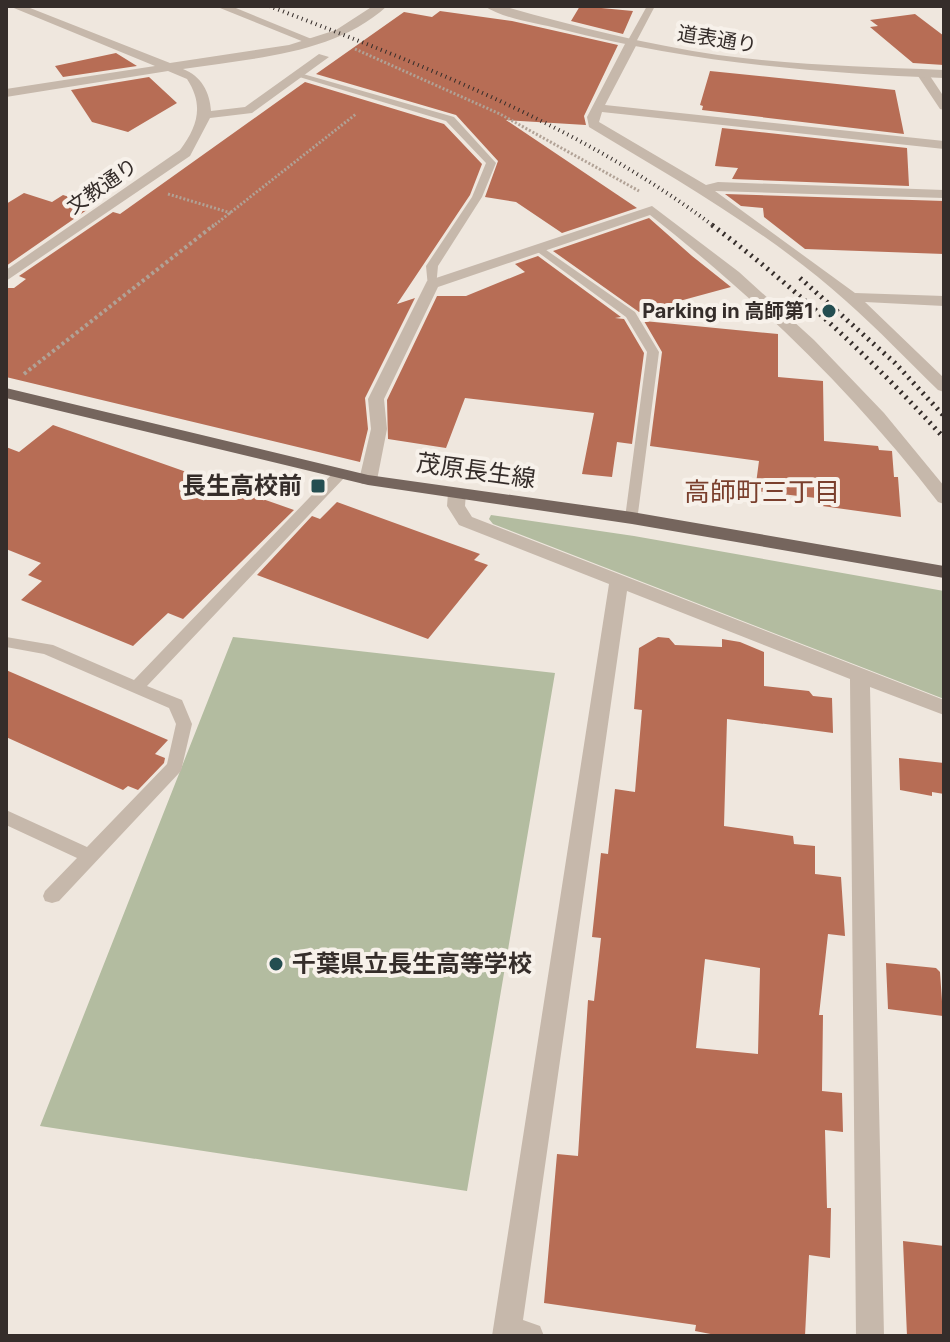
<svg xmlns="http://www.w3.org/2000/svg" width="950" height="1342" font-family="Inter,'Noto Sans JP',sans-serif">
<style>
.green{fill:#b3bca0}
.building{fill:#b76d55;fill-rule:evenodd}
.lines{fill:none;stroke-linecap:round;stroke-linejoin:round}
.path-far1{stroke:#b1a296;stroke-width:3;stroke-dasharray:2 2;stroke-linecap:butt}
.path{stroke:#b1a296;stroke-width:4;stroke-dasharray:3 3;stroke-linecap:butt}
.service{fill:#c6b8ab;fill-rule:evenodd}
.minor{fill:#c6b8ab;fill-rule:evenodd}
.tertiary{fill:#c6b8ab;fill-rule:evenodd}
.primary{fill:#75655d;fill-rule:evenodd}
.rail-far1{stroke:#352d2a;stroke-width:4;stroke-dasharray:1 4;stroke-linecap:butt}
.rail{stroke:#352d2a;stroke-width:5;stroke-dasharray:2 5;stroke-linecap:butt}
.poi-dot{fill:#244e51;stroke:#f7f1ea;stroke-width:3}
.labels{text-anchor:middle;stroke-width:8;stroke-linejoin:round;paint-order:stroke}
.far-street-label{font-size:20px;fill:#352d2a;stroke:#f7f1ea}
.far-poi-label{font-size:20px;font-weight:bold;fill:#352d2a;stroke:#f7f1ea;text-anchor:end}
.street-label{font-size:24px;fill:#352d2a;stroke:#f7f1ea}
.poi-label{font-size:24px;font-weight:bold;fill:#352d2a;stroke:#f7f1ea;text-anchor:end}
.neighbourhood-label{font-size:26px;fill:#7a3f2d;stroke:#f7f1ea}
</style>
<rect width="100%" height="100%" fill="#efe7de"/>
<path class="green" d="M491,515L634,536L944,591V699L493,524L489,519Z
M233,637L555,673L467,1191L40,1126Z"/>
<path class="building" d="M580,6L633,11L623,34L571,21Z
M440,11L512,21L618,45L584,116L586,125L506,120L637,208L562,233L516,202L485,197L498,161L456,115L316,74L404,12L432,17Z
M915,14L944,36V65L913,63L870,27L878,26L870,20Z
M116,53L137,66L63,77L55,66Z
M710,71L895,90L904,134L702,110L703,106L700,105Z
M149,77L177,103L128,132L92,122L71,90Z
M305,82L444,124L482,164L470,195L397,304L415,298L365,398L368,429L360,462L6,377V288H14L26,279L19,276L113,212L120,214Z
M722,128L907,148L909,186L732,179L738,168L715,166Z
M24,193L52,202L63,195L94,205L6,266V204Z
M725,194L944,201V254L805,249L764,217L763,208L741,206Z
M649,218L692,256L731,287L639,312L553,251Z
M538,256L621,317L615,318L624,319L644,353L632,444L617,442L612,477L582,474L594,413L465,398L446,448L388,439L387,400L437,296H466L525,272L515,264Z
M644,321L778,334V377L823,381L824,441L878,446L879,450L892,451L894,477H898L901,517L815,505L816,498L755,491L759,461L650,446L662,352Z
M53,425L277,504L294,510L183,619L168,613L133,646L21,600L42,581L28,575L41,563L6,549V447L19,452Z
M337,502L480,554L474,560L488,565L428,639L257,575L312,516L320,519Z
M658,637L669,638L675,645L722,647V639L740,642L764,652V686L809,691L813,696L832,698L833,733L727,719L724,826L793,836L794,844L815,846V874L841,877L845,936L828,934L819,1015H823L822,1091L842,1093L843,1132L825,1130L827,1208H831L830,1258L809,1255L805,1336H721L695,1331L696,1325L544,1303L557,1154L578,1156L588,1000L594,1001L601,938L592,937L601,853L608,854L615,789L635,792L642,710L634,709L639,648ZM705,959L760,968L758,1054L696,1048Z
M6,670L168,740L155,754L165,758L164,763L138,790L128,786L123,790L6,737Z
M899,758L944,763V794L932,792V796L900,790Z
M886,963L936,968L940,972L943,1016L888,1009Z
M903,1241L944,1246V1336H907Z"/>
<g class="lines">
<path class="path-far1" d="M355,49L500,114L639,191
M168,194L231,213
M212,227L356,114"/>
<path class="path" d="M24,374L214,225"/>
<path class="service" d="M647,6H655L635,44H629L627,42Z
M296,72L454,117L496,163L482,197L438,266L436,287H428L426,266L472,197L486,163L446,121L296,76Z
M539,245L635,312L659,352L637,521H627L625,518L647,352L626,317L535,250L533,248Z
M339,471L346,475L344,478L147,686L182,700L192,724L181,771L59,901L52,903L45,901L43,896L45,891L77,858L6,825V810L87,847L167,764L176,724L169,708L44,654L6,647V637L53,645L134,680L334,472Z"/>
<path class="minor" d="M215,6H231L319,42L309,44Z
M632,39L638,42L605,105L944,141V149L602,112L599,122L706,185L718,182L944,190V198L715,191L855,293L944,296V306L865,302L944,378V392L938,390C908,361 878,329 846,301C769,232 677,180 589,127L587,117L626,42Z
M918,70H926L944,97V110L940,109L916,73Z
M652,206L739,272L814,340L884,413L944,486V504L938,502C854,393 758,300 650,215L438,287L384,399L387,429L377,480L374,484H362L359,480L371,429L368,399L427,281Z
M457,488L466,493L465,506L472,517L944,700V715L870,687L884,1336H856L850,679L627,591L523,1320L540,1326L544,1336H492L609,584L459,525L447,506L448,493Z"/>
<path class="tertiary" d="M9,6H25L170,63L289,45L336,30L373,6H387C334,55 251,58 183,69C201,76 210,92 211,111L245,107L319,54L329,57L252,113L210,118L190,156L6,281V270L180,150C198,126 204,105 187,79L168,71L6,97V89L155,66Z
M484,6H503C573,26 645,44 718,55C793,65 868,67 944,70V78C813,73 687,62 560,29C537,23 504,19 484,6Z"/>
<path class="primary" d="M6,388L368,475L632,512L944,566V578L632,524L368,485L6,398Z"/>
<path class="rail-far1" d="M269,6C425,66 581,126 715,227"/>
<path class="rail" d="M712,225C797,289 873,360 944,438
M800,278L895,363L944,416"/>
</g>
<g class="poi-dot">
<circle cx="829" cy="311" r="8"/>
<rect x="310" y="478" width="16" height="16" rx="4"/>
<circle cx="276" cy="964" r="8"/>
</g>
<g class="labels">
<g class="far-street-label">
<text transform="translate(717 39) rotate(9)" y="7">道表通り</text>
<text transform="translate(102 186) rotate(-35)" y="7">文教通り</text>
</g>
<g class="far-poi-label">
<text x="813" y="318">Parking in 高師第1</text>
</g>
<g class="street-label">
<text transform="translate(476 471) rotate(8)" y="8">茂原長生線</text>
</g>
<g class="poi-label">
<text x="302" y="494">長生高校前</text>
<text x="292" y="972" text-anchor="start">千葉県立長生高等学校</text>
</g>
<g class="neighbourhood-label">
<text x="762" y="501">高師町三丁目</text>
</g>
</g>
<rect width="950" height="1342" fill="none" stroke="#352d2a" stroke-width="16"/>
</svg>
